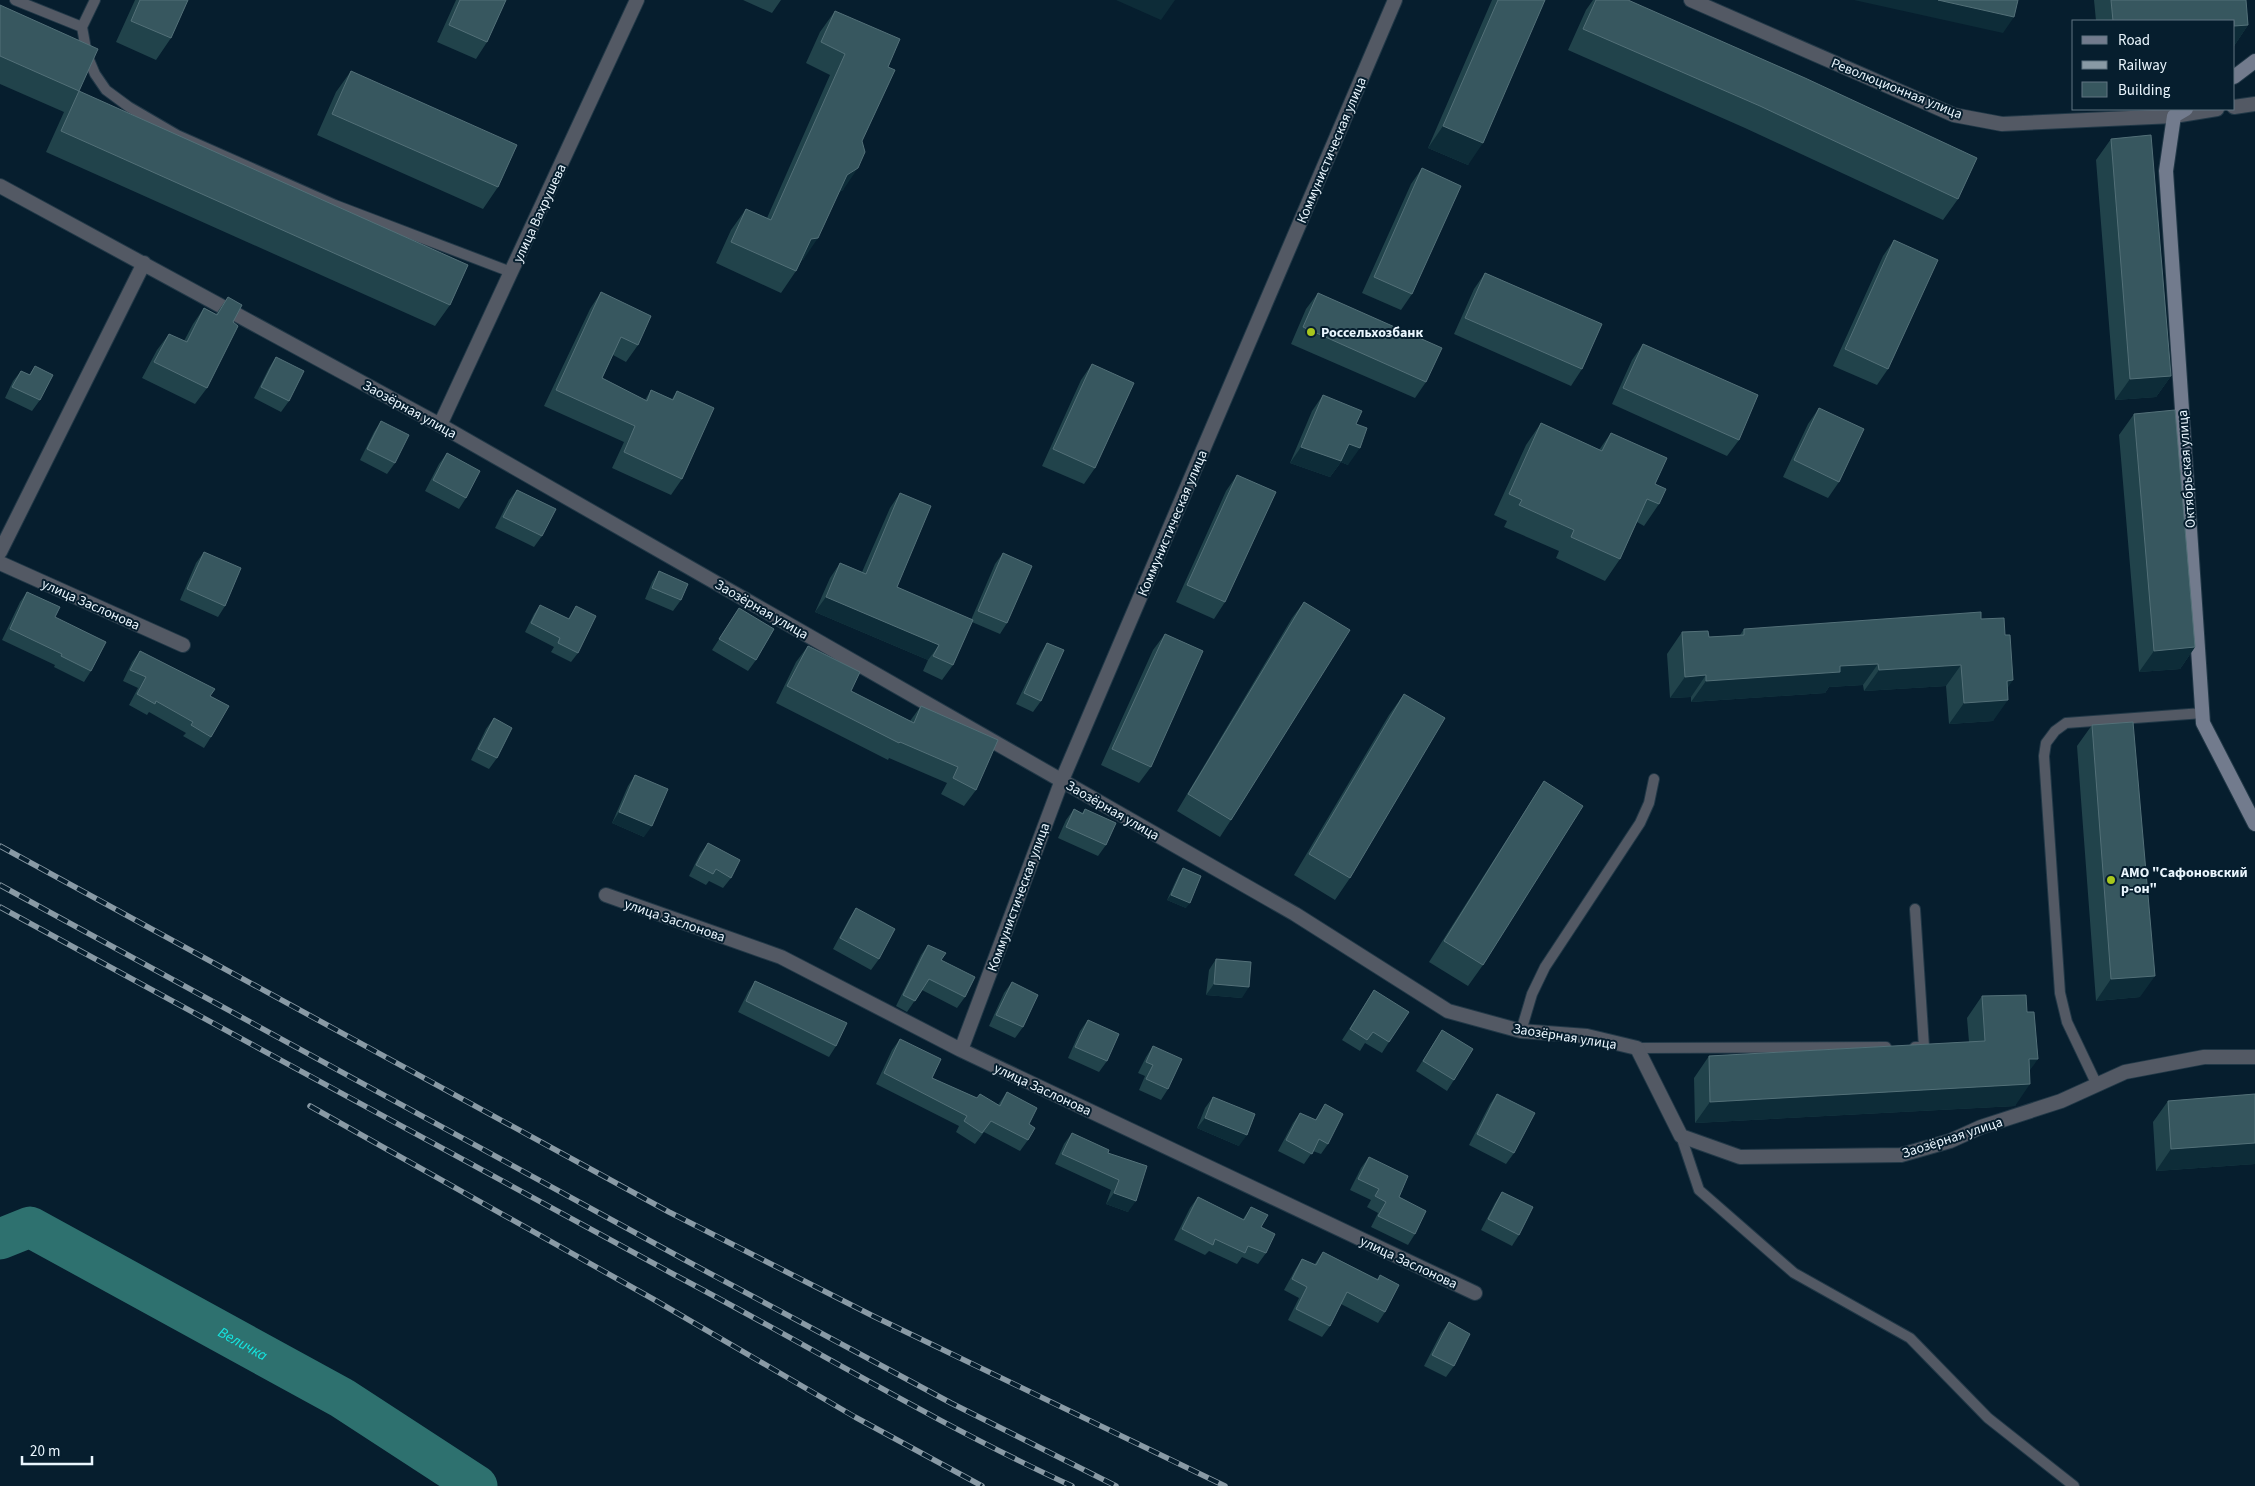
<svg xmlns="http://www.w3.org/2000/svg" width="2255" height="1486" font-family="'Source Sans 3',sans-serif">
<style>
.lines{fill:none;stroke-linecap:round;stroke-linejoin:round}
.river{stroke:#2e716f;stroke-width:41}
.service-casing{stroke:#213847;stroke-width:12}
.minor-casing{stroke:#213847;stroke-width:16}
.secondary-casing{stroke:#213847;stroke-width:16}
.service{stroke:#535964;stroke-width:10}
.minor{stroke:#535964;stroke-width:14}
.secondary{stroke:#727b8d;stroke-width:14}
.rail-casing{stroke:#899aa5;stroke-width:5.5}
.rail{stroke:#061e2e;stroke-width:4;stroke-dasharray:11;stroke-linecap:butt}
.wall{fill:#21434b}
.shaded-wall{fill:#0d2c38}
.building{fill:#37575f;stroke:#537078}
.poi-dot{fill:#a8c71d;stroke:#061e2e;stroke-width:2}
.labels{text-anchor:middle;stroke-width:4;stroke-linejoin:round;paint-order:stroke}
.street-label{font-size:14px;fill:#eaf6fe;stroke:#061e2e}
.poi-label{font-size:14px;font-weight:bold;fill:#eaf6fe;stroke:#061e2e;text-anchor:start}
.water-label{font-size:15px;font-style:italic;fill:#14e8e3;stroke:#061e2e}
</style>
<rect width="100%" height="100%" fill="#061e2e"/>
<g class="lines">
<path class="river" id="s1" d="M0,1239L30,1227L342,1398L477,1486"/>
<defs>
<path id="service" d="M15,0L82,27
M95,0L82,27L87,55L95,74L106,90L129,107L177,135L335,205L511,272
M1915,909L1924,1047H1915
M1521,1031L1532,994L1545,967L1640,823L1649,803L1654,779
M1637,1048L1886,1047
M2096,1083L2067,1022L2060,993L2044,756L2046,743L2055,731L2066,723L2203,713
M1681,1136L1699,1190L1794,1273L1910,1338L1988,1418L2074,1486"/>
<path id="minor" d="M1691,0L1954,115L2002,124L2174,116L2217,109
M2234,107L2255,104
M0,186L440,425L1295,914L1448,1011L1521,1031L1587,1036L1637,1048L1681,1136L1740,1157L1901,1155L1950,1141L1981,1127L2061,1101L2125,1072L2204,1057H2255
M440,425L637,0
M0,552L144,263
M0,563L183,645
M606,895L781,957L961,1050L1475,1293
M961,1050L1062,780L1395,0"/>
<path id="secondary" d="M2234,77L2255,61
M2186,109L2174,116L2166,171L2203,723L2255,824"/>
</defs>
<use href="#service" class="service-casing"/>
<use href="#minor" class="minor-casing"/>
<use href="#secondary" class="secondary-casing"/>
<use href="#service" class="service"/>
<use href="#minor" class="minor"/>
<use href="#secondary" class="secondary"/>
<defs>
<path id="rail" d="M0,846L669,1212L873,1316L1225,1486
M0,885L685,1260L951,1403L1116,1486
M0,907L673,1274C806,1344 935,1423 1072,1486
M310,1106L653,1299L855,1417L982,1486"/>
</defs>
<use href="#rail" class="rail-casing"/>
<use href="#rail" class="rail"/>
</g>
<path class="wall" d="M135,0H188L171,38L156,60L116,42Z
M456,0H506L487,42L476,59L437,42Z
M743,0H781L772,13Z
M1492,0H1545L1468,165L1428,148Z
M1593,0H1596L1958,199L1943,220L1745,128L1568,50L1586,10Z
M2094,0H2246L2248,25L2234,46V21H2096Z
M0,5L79,91L450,305L435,326L46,152L64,112L0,84Z
M835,11L888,67L862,141L843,190L839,192L803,260H802L796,271L781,293L716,263L731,230L746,209L767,218L830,75L806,63L820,32Z
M351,71L498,187L483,209L317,135L336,92Z
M2111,139L2171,376L2156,397L2115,400L2096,160Z
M1422,168L1412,294L1401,310L1362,293L1411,184Z
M1894,240L1888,369L1877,385L1833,366L1883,256Z
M1485,273L1582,369L1571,386L1454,334L1474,289Z
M601,292L638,345L626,362L613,355L602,378L645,400L651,390L672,399L677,391L682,479L671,495L612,468L624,442L544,406L590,309Z
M1318,293L1426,382L1415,398L1291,344L1306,309Z
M228,297L207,388L195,404L142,378L157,350L169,334L184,341L193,324L204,308L216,314Z
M1643,344L1739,440L1727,456L1612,404L1632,360Z
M276,357L289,401L281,412L254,398L269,368Z
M1092,364L1095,468L1084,484L1042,466L1081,380Z
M35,366L40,400L32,411L5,398L13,381L21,371L29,375Z
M1323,395L1356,424L1348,465L1341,462L1330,477L1290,463L1312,411Z
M1819,408L1839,482L1828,498L1783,477L1808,424Z
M2134,414L2195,647L2180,669L2139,672L2119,435Z
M381,421L395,463L387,474L360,460L374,432Z
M1541,423L1599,450L1611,433L1655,484L1659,504L1644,526L1637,522L1620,559L1605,581L1556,558L1559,551L1504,527L1507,521L1494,515L1526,445Z
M447,453L466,498L459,509L425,491L439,464Z
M1237,475L1225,602L1214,619L1176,602L1226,491Z
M517,490L542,536L534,547L495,528L509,500Z
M900,493L897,587L971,620L995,564L1003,553L1007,623L1000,634L972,622L953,665L942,680L923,671L928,660L815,612L830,578L840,563L862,572L890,508Z
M204,552L225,606L218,617L180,600L196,563Z
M659,571L681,600L673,611L645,599L652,582Z
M27,592L55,617L91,671L84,682L54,667L55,665L2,640L20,602Z
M1304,602L1231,820L1220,837L1177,811L1292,618Z
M540,605L568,619L576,606L578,653L571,662L551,652L554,647L525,632L534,614Z
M739,608L756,660L748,671L712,650Z
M1981,619L2007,688L1993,721L1949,724L1946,686L1864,691L1863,685L1829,687L1825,693L1691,702V697L1670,698L1667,654L1682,632L1709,637L1740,635L1744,629Z
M1165,634L1151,767L1139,783L1101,765L1153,650Z
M1047,643L1041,701L1033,712L1016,704L1040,654Z
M808,646L851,691L910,721L921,706L976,790L964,806L941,794L947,783L889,758L888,760L776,703L796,662Z
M140,651L210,696L211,737L204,748L183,736L186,733L149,712L147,715L129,705L138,688L123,681L132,662Z
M1404,694L1350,878L1335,900L1294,875L1389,715Z
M494,718L497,758L489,769L471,760L486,729Z
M2092,725L2140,997L2096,1001L2077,746Z
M635,775L644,837L612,823L628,786Z
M1544,781L1483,965L1468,986L1429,962L1530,803Z
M1074,809L1082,813L1085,809L1106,845L1098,856L1058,838L1066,820Z
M708,843L731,878L723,888L709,881L706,885L689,876L700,854Z
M1183,868L1186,908L1167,900L1179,874Z
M856,908L879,959L871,970L833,949L849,919Z
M928,945L941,960L965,997L957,1008L922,990L907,1012L896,1006L921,955Z
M1216,959L1242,998L1206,995L1209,970Z
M755,981L836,1046L829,1057L738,1012L748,992Z
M1012,982L1023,1027L1015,1038L989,1026L1004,993Z
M1374,990L1389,1042L1382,1053L1365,1043L1360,1051L1342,1040Z
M1982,996L2030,1071L2015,1106L1695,1123L1694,1078L1709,1056L1969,1042L1967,1018Z
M1088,1020L1107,1061L1099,1072L1068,1058L1080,1031Z
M1442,1030L1454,1080L1447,1091L1416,1071Z
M900,1039L932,1078L977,1098L998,1105L1007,1092L1029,1124L1028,1140L1020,1151L984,1132L975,1144L956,1132L959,1126L876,1084L892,1050Z
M1153,1046L1168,1089L1161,1100L1139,1090L1145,1076L1138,1073L1146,1057Z
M1497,1094L1514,1153L1506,1164L1469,1145L1490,1104Z
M2255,1094V1164L2156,1171L2153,1122L2168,1101Z
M1213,1097L1239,1146L1197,1128L1205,1108Z
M1325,1104L1328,1144L1321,1154L1313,1151L1304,1164L1278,1151L1293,1123L1300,1113L1315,1120Z
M1072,1133L1108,1153L1147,1166L1128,1212L1106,1204L1111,1190L1055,1164L1064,1144Z
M1369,1157L1399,1197L1415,1234L1408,1245L1371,1227L1378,1213L1367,1207L1371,1200L1350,1190L1361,1168Z
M1502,1192L1519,1235L1512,1246L1481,1230L1495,1203Z
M1198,1197L1243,1219L1251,1207L1261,1227L1266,1253L1258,1264L1242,1257L1237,1264L1209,1251L1205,1255L1174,1240L1190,1208Z
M1323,1252L1377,1279L1380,1275L1385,1312L1378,1323L1341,1304L1330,1326L1322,1337L1288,1320L1299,1298L1284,1290L1295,1270L1302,1259L1314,1265Z
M1449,1322L1454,1366L1446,1377L1424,1366L1441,1333Z"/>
<path class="shaded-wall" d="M1116,0H1175L1161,20Z
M1854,0H1938L2014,17L2003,33Z
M2248,25L2234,46V26Z
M1443,126L1483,143L1468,165L1428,148Z
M858,168L843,190L832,196L847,175Z
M818,238L803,260H796L811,239Z
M2171,376L2156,397L2115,400L2130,379Z
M1349,444L1360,448L1348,465L1341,462L1330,477L1290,463L1301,447Z
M826,597L939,645L928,660L815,612Z
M2195,647L2180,669L2139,672L2154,651Z
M1878,664L1863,685L1829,687L1825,693L1691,702L1706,681L1840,666Z
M1961,665L1946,686L1864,691L1879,670Z
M1706,675L1691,697L1670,698L1685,677Z
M2013,680L1999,701L2008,700L1993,721L1949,724L1964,703L2007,681Z
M619,812L652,826L644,837L612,823Z
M1171,895L1190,903L1186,908L1167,900Z
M2155,976L2140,997L2096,1001L2111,979Z
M1214,984L1249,987L1242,998L1206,995Z
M2029,1059H2038L2023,1080Z
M2030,1084L2015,1106L1695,1123L1710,1102Z
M1205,1118L1247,1135L1239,1146L1197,1128Z
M2255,1143V1164L2156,1171L2171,1149Z
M1114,1193L1136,1201L1128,1212L1106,1204Z"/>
<path class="building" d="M140,0H188L171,38L131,21Z
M460,0H506L487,42L449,25Z
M1498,0H1545L1483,143L1443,126Z
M1596,0H1628L1805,78L1977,158L1958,199L1760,106L1583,29Z
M1938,0H2018L2014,17Z
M2111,0H2246L2248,25L2234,26V21H2113Z
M0,5L98,49L79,91L0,56Z
M835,11L900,39L888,67L895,70L862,141L865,152L858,168L847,175L818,238L811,239L796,271L731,242L746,209L771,220L845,54L821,42Z
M351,71L517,145L498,187L332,114Z
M79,91L468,265L450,305L61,131Z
M2151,135L2171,376L2130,379L2111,139Z
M1422,168L1461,186L1412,294L1374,277Z
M1894,240L1938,260L1888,369L1845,349Z
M1485,273L1602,324L1582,369L1465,318Z
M601,292L651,316L638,345L621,337L602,378L647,401L651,390L673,400L677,391L714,408L682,479L624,452L635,426L556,390Z
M1318,293L1442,348L1426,382L1303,327Z
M228,297L242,305L233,322L238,326L207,388L154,362L169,334L187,342L204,308L217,315Z
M1643,344L1758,395L1739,440L1623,388Z
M276,357L304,371L289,401L261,387Z
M1092,364L1134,383L1095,468L1053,449Z
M35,366L53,375L40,400L12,387L21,371L30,375Z
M1323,395L1362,411L1356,424L1367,428L1360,448L1349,444L1341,461L1301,447Z
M1819,408L1864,429L1839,482L1794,460Z
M2175,410L2195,647L2154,651L2134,414Z
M381,421L409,435L395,463L367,449Z
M1541,423L1602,451L1611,433L1667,458L1655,484L1666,489L1659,504L1647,499L1620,559L1571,537L1574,530L1519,505L1522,500L1509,494Z
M447,453L480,471L466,498L433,480Z
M1237,475L1276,492L1225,602L1187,585Z
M517,490L556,509L542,536L503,517Z
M900,493L931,506L897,587L973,620L953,665L933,656L939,645L826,597L840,563L866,574Z
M204,552L241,568L225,606L187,589Z
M1003,553L1032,566L1007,623L978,611Z
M659,571L688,584L681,600L652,588Z
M27,592L60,607L55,617L106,642L91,671L61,656L62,654L10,629Z
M1304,602L1350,630L1231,820L1188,794Z
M540,605L569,619L576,606L596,616L578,653L558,643L560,638L531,623Z
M739,608L774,629L756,660L719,639Z
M1981,612V619L2004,618L2005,635H2010L2013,680L2007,681L2008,700L1964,703L1961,665L1879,670L1878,664L1840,666V672L1706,681V675L1685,677L1682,632L1708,631L1709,637L1744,635V629Z
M1165,634L1203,651L1151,767L1112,749Z
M1047,643L1064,650L1041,701L1024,693Z
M808,646L860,672L851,691L914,723L921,706L998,740L976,790L953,778L958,767L900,742L899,743L787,686Z
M140,651L215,689L210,696L229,706L211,737L191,725L193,722L156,701L155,704L137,694L146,677L130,670Z
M1404,694L1445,718L1350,878L1309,854Z
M494,718L512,728L497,758L478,749Z
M2133,722L2155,976L2111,979L2092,725Z
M635,775L668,789L652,826L619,812Z
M1544,781L1583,806L1483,965L1444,941Z
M1074,809L1083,814L1085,809L1116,823L1106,845L1066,827Z
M708,843L740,860L731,878L716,869L713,874L696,865Z
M1183,868L1201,876L1190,903L1171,895Z
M856,908L895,929L879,959L840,938Z
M928,945L946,953L941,960L975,977L965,997L929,979L915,1001L903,995Z
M1216,959L1251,962L1249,987L1214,984Z
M755,981L847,1023L836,1046L746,1001Z
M1012,982L1038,995L1023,1027L996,1015Z
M1374,990L1409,1012L1389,1042L1373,1032L1367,1040L1350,1029Z
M2026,995L2027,1012H2034L2038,1059H2029L2030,1084L1710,1102L1709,1056L1985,1041L1982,996Z
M1088,1020L1119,1034L1107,1061L1075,1047Z
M1442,1030L1473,1049L1454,1080L1423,1061Z
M900,1039L941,1059L932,1078L977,1098L980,1094L1000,1106L1007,1092L1037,1108L1029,1124L1035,1128L1028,1140L991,1121L982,1133L964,1121L967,1116L884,1073Z
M1153,1046L1182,1059L1168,1089L1146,1079L1153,1065L1146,1062Z
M1497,1094L1535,1113L1514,1153L1477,1134Z
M2255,1094V1143L2171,1149L2168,1101Z
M1213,1097L1255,1114L1247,1135L1205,1118Z
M1325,1104L1343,1114L1328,1144L1319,1139L1312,1154L1286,1140L1300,1113L1316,1120Z
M1072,1133L1109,1150L1108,1153L1147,1166L1136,1201L1114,1193L1119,1180L1062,1154Z
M1369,1157L1408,1176L1399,1197L1426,1211L1415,1234L1378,1216L1386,1202L1375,1196L1379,1189L1358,1179Z
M1502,1192L1533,1207L1519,1235L1488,1219Z
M1198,1197L1244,1220L1251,1207L1268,1215L1261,1227L1275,1234L1266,1253L1248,1246L1245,1253L1215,1239L1213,1245L1182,1229Z
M1323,1252L1378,1280L1380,1275L1399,1285L1385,1312L1347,1292L1330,1326L1296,1309L1307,1287L1292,1279L1302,1259L1316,1265Z
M1449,1322L1470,1334L1454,1366L1432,1355Z"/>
<g class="poi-dot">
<circle cx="1311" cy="332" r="5"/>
<circle cx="2111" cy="880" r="5"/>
</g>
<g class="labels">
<g class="street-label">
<text transform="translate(1897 88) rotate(22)" y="5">Революционная улица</text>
<text transform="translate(1331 150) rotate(-67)" y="5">Коммунистическая улица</text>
<text transform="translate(539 213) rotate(-65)" y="5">улица Вахрушева</text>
<text transform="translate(410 409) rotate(29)" y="5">Заозёрная улица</text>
<text transform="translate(2186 469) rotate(-94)" y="5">Октябрьская улица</text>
<text transform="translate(1172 523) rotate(-67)" y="5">Коммунистическая улица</text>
<text transform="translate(91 604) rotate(24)" y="5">улица Заслонова</text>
<text transform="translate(762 609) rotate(30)" y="5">Заозёрная улица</text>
<text transform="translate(1113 810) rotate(30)" y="5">Заозёрная улица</text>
<text transform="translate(1018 897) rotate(-70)" y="5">Коммунистическая улица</text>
<text transform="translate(675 920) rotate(19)" y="5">улица Заслонова</text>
<text transform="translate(1565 1036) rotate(9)" y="5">Заозёрная улица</text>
<text transform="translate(1043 1089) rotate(25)" y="5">улица Заслонова</text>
<text transform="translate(1952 1137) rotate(-18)" y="5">Заозёрная улица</text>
<text transform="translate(1409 1262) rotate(25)" y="5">улица Заслонова</text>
</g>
<g class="poi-label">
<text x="1321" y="337">Россельхозбанк</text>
<text x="2121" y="877">АМО "Сафоновский<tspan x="2121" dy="16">р-он"</tspan></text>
</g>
<g class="water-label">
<text dy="5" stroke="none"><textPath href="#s1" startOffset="275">Величка</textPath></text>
</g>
</g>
<rect x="2072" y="20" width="162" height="90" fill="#061e2e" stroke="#617481"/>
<rect x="2082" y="36" width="25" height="8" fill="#727b8d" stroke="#617481"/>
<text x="2118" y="45" font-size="15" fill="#eaf6fe">Road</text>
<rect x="2082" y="61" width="25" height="8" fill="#899aa5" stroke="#617481"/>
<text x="2118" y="70" font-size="15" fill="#eaf6fe">Railway</text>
<rect x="2082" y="82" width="25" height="15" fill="#37575f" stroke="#617481"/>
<text x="2118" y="95" font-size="15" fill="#eaf6fe">Building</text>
<path d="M22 1456v8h70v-8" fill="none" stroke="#eaf6fe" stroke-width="2.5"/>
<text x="30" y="1456" font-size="15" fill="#eaf6fe" stroke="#061e2e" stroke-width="4" paint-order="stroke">20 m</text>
</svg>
